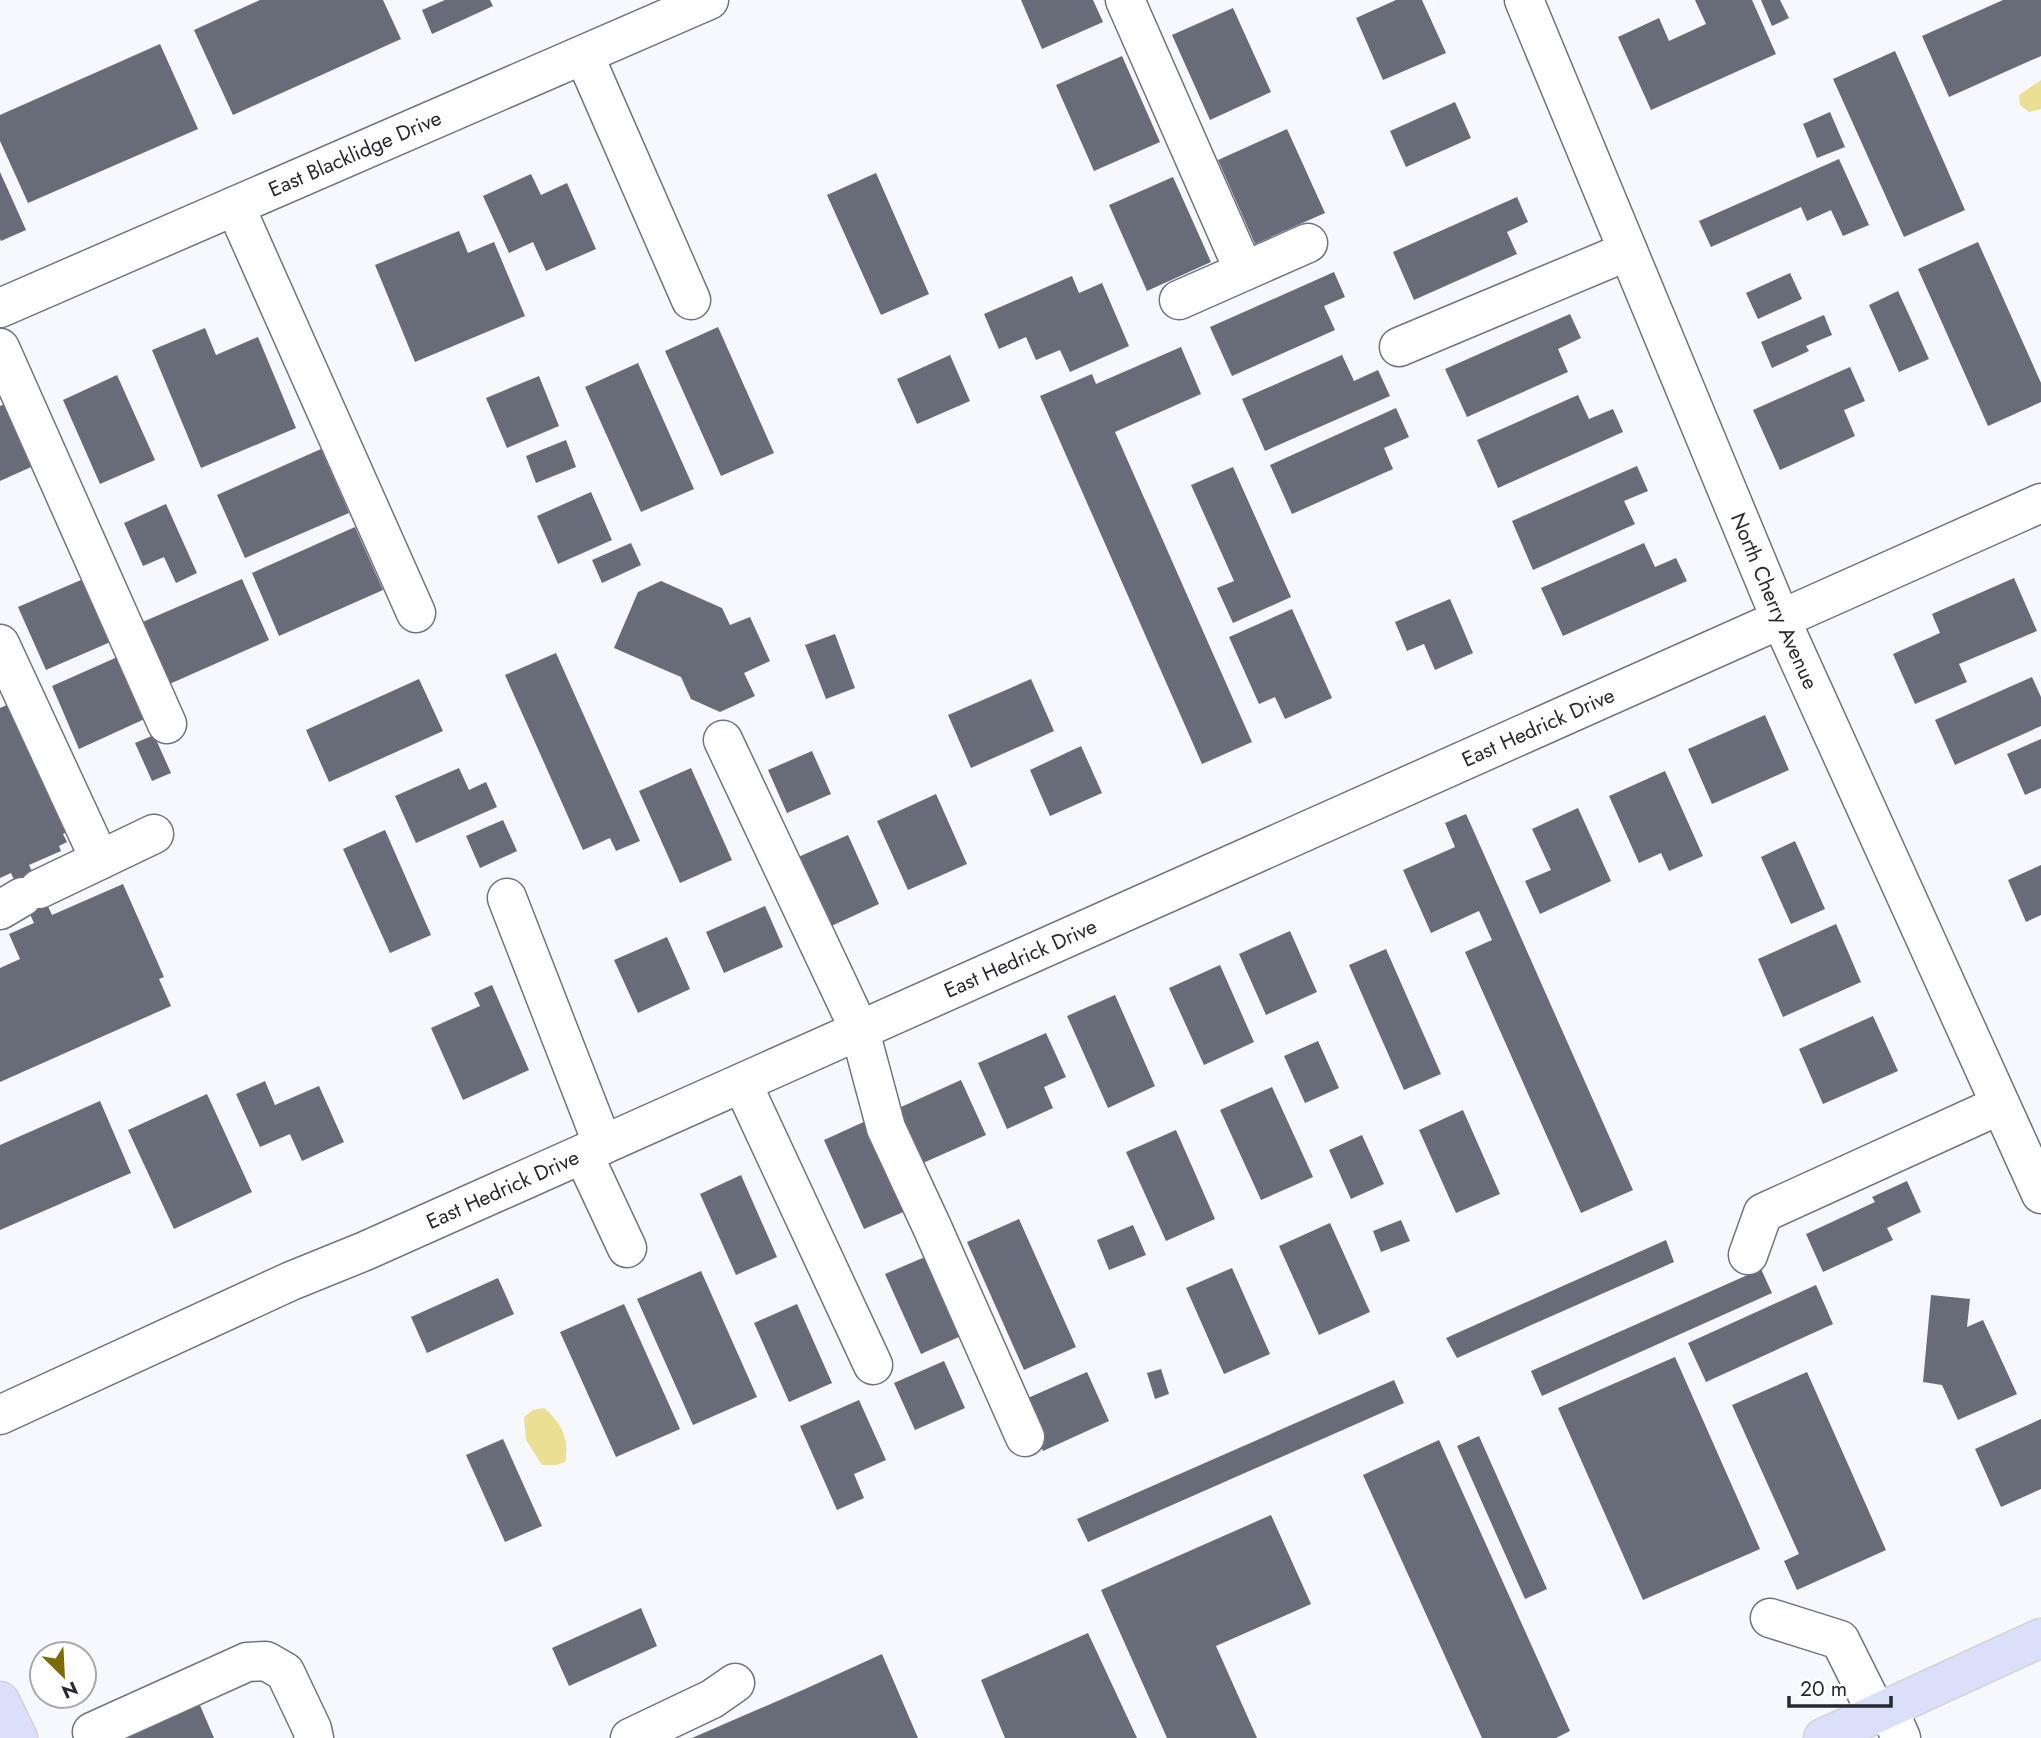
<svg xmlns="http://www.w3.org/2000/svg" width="2041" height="1738" font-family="Jost,sans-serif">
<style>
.water{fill:#ebdf94}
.building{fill:#686b78}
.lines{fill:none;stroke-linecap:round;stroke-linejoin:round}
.minor-casing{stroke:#707381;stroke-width:41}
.major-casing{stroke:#d4d4d5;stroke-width:41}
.minor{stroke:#fff;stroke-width:38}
.major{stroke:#dadffa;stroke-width:38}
.labels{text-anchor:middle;stroke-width:7;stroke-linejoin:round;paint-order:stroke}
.street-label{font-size:21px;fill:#27292e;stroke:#fff}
</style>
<rect width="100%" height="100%" fill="#f7f8fe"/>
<path class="water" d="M2041,80V109L2029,112L2020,105L2019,95Z
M544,1408C561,1422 570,1439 565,1462L556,1465H542L526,1440L524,1417L533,1410Z"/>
<path class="building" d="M260,0H383L401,39L233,115L194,30Z
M445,0H490L493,6L432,34L422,10Z
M1021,0H1093L1103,22L1042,49Z
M1396,0H1422L1446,53L1383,80L1356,18Z
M1695,0H1752L1776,54L1651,110L1618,37L1659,18L1669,41L1706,24Z
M1761,0H1780L1789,18L1772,26Z
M2003,0H2041V56L1949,97L1922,36Z
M1233,8L1271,92L1210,120L1172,35Z
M160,44L198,129L28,203L0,141V115Z
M1895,51L1965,210L1904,237L1833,79Z
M1122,56L1160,142L1094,171L1056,85Z
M1455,102L1471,138L1406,167L1390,131Z
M1830,112L1845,147L1817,158L1803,124Z
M1287,129L1325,213L1255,244L1218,160Z
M1839,159L1869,225L1843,236L1831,210L1807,221L1801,207L1711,247L1699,221Z
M0,172L26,230L1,241L0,239Z
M876,173L929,294L881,315L827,195Z
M531,174L541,195L567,183L596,249L546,271L533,242L509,253L483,196Z
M1173,177L1211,262L1147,291L1109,205Z
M1517,197L1528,222L1507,232L1517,254L1414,300L1393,252Z
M459,231L468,253L494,242L525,316L415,362L375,265Z
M1978,242L2041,383V402L1988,426L1918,269Z
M1334,272L1345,297L1324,306L1335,330L1232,376L1210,327Z
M1790,273L1802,299L1758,319L1746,293Z
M1072,276L1079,293L1102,283L1129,346L1070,372L1060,350L1036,360L1026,337L999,349L984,314Z
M1898,291L1929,359L1899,372L1869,305Z
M1570,314L1581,338L1558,349L1568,372L1467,417L1445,369Z
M1824,315L1832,335L1806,346L1809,351L1772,368L1761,342Z
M718,327L774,453L721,476L665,351Z
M205,328L216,355L258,337L296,428L201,468L152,350Z
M1181,347L1201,394L1115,432L1252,742L1202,764L1040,396L1092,374L1096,384Z
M950,355L970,401L917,424L897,379Z
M1342,355L1354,381L1378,370L1390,396L1265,451L1242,399Z
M638,363L694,489L641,512L585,387Z
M1850,367L1865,401L1844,410L1855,436L1780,470L1753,410Z
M117,375L155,460L100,484L63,400Z
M539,376L559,426L507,448L486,398Z
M1578,395L1589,419L1613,409L1623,432L1498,488L1477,440Z
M12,401L40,463L0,481V406Z
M1396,408L1409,437L1384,448L1393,469L1292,514L1270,465Z
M566,440L576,467L536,483L526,456Z
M321,449L349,513L245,558L217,495Z
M1637,466L1648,491L1624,501L1635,524L1533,570L1512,521Z
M1233,467L1291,597L1233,623L1217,588L1234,581L1191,485Z
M591,492L612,540L558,564L537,516Z
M166,504L197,573L176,583L164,557L143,566L124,523Z
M355,527L383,590L279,636L252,573Z
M631,543L641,565L602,583L592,560Z
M1644,543L1655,567L1676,558L1687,581L1563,636L1541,588Z
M88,577L115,640L46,670L18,607Z
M2014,578L2037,631L1959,664L1967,682L1915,704L1893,654L1940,633L1932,614Z
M242,579L269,640L165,686L138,624Z
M661,581L722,608L730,625L750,617L770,661L744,673L755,696L720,712L691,699L681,677L614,648L638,592Z
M1450,599L1473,653L1435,670L1424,644L1407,651L1395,622Z
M1292,609L1332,698L1285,719L1275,697L1259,704L1229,637Z
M835,634L855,688L826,699L805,645Z
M556,653L640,841L616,851L610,838L583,850L505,675Z
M122,655L149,717L79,749L52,686Z
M2032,677L2041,697V726L1955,765L1935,720Z
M419,679L443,731L329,782L306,730Z
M1031,679L1054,731L971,768L948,715Z
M9,704L37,770L43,768L69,831L63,834L67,842L59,846L61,851L29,865L52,915L123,884L164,977L159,979L171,1006L0,1082V968L20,959L9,934L34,923L11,873L0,878V708Z
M1765,715L1789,770L1712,804L1688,749Z
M154,735L171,773L152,781L135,743Z
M2041,739V788L2025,795L2007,754Z
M1081,746L1102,793L1050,816L1030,770Z
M812,751L831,794L787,813L768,770Z
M459,768L469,790L486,782L497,807L416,843L395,796Z
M691,768L732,860L680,883L639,791Z
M1665,771L1703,856L1669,871L1661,853L1639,863L1609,796Z
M936,794L967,864L908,890L877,821Z
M1578,808L1611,881L1540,914L1525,881L1551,870L1532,829Z
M1466,814L1633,1190L1581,1213L1465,952L1492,940L1479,911L1431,933L1403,870L1455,847L1445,823Z
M503,820L517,851L480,868L466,836Z
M385,830L431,935L390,953L343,849Z
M848,835L879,904L827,928L796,858Z
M1795,841L1825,909L1791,924L1761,857Z
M2041,865V915L2026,922L2008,880Z
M765,906L783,947L724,973L706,932Z
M1836,924L1861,982L1783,1017L1758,959Z
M1290,931L1317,992L1266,1015L1239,954Z
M667,937L690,989L638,1013L614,960Z
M1386,949L1441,1074L1404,1090L1349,965Z
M1220,965L1254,1042L1204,1065L1169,988Z
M492,985L529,1070L463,1100L431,1028L480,1006L474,993Z
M1115,995L1155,1086L1108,1108L1067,1016Z
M1873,1016L1898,1071L1823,1104L1799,1049Z
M1046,1033L1066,1077L1044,1087L1053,1108L1007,1129L978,1063Z
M1318,1041L1339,1088L1305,1103L1284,1056Z
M961,1080L986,1135L914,1167L890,1112Z
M265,1081L275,1105L319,1086L344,1142L302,1161L290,1134L260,1147L236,1094Z
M1272,1087L1313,1177L1261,1200L1220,1110Z
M207,1094L252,1192L174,1229L128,1130Z
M100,1101L131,1173L0,1230V1145Z
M1463,1110L1500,1194L1456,1213L1419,1130Z
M868,1120L908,1210L864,1229L824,1140Z
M1176,1130L1215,1219L1166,1241L1126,1152Z
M1362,1135L1384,1184L1351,1199L1329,1150Z
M741,1175L777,1257L736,1275L700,1194Z
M1907,1181L1921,1212L1887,1228L1893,1240L1823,1272L1806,1234L1875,1202L1872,1197Z
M1019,1219L1076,1347L1024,1370L967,1242Z
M1401,1220L1410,1241L1381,1252L1373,1231Z
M1330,1223L1370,1312L1319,1335L1279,1246Z
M1133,1225L1146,1255L1109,1270L1097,1240Z
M1666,1240L1674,1262L1457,1358L1446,1338Z
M925,1257L961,1336L921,1354L885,1274Z
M1232,1268L1270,1354L1224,1374L1186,1288Z
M1761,1269L1772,1293L1542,1396L1531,1371Z
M701,1271L757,1397L693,1425L637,1299Z
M498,1278L514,1314L427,1353L411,1317Z
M1816,1285L1833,1324L1706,1382L1688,1343Z
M1931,1295L1970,1299L1967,1327L1983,1320L2017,1394L1958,1420L1942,1385L1923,1382Z
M624,1304L680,1429L616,1457L560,1332Z
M797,1304L832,1383L789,1402L754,1323Z
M1675,1357L1760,1549L1643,1600L1558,1408Z
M944,1361L965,1408L915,1430L894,1383Z
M1161,1369L1169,1394L1155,1399L1147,1373Z
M1087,1372L1109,1421L1043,1451L1021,1401Z
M1807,1372L1886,1550L1797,1590L1784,1561L1799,1554L1732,1405Z
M1394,1380L1404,1403L1088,1542L1077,1519Z
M859,1400L886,1460L854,1474L864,1498L837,1510L800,1426Z
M2041,1419V1489L2001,1507L1975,1449Z
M1479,1436L1547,1589L1525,1599L1457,1446Z
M503,1439L542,1526L505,1542L466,1455Z
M1439,1440L1570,1731L1556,1738H1482L1363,1475Z
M1271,1515L1311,1604L1216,1646L1257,1738H1167L1101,1590Z
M641,1608L657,1646L569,1686L552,1648Z
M1088,1633L1137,1738H1005L981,1680Z
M882,1654L918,1738H692L805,1689Z
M196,1696L214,1738H113Z"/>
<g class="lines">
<defs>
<g id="minor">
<path d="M1125,0L1244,271"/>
<path id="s1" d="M1524,0L1781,620L2041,1194"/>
<path d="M584,55L691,300"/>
<path d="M235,206L416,613"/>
<path d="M1179,300L1308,243"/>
<path id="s2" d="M0,308L709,0"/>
<path d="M1399,347L1628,251"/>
<path d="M0,348L167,724"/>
<path d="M0,644L100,860"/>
<path d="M723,740L860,1031L886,1128L932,1227L1025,1437"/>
<path d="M39,889L154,834"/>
<path d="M507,898L603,1145"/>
<path d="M0,910L22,897"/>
<path d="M742,1083L873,1365"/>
<path d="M583,1154L627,1248"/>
<path d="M1748,1255L1763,1213L2000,1105"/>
<path id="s3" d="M0,1415L291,1281L365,1251L2041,503"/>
<path d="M1770,1618L1840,1640L1877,1714"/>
<path d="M1888,1709L1901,1738"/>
<path d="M92,1732L247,1662L266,1661L285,1672L312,1729L314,1738"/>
<path d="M630,1738L712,1699L735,1683"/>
</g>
<path id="major" d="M0,1701L18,1738
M1823,1738L2041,1638"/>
</defs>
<use href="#minor" class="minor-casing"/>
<use href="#major" class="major-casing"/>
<use href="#minor" class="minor"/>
<use href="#major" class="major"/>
</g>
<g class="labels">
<g class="street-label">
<text dy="7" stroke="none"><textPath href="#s2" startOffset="387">East Blacklidge Drive</textPath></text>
<text dy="7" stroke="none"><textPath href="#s1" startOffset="651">North Cherry Avenue</textPath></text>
<text dy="7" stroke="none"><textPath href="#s3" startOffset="1685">East Hedrick Drive</textPath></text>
<text dy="7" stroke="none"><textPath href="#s3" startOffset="1118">East Hedrick Drive</textPath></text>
<text dy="7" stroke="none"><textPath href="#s3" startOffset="551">East Hedrick Drive</textPath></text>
</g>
</g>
<g transform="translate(63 1675) rotate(156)"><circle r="33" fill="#ffffff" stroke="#a9a9ab" stroke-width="2"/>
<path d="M0-5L12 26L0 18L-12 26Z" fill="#7a6c06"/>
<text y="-10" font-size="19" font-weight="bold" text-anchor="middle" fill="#27292e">N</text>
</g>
<path d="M1789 1696v10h102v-10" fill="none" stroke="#27292e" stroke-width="3.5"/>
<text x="1800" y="1696" font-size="21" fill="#27292e" stroke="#ffffff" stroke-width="5" paint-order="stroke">20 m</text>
</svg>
